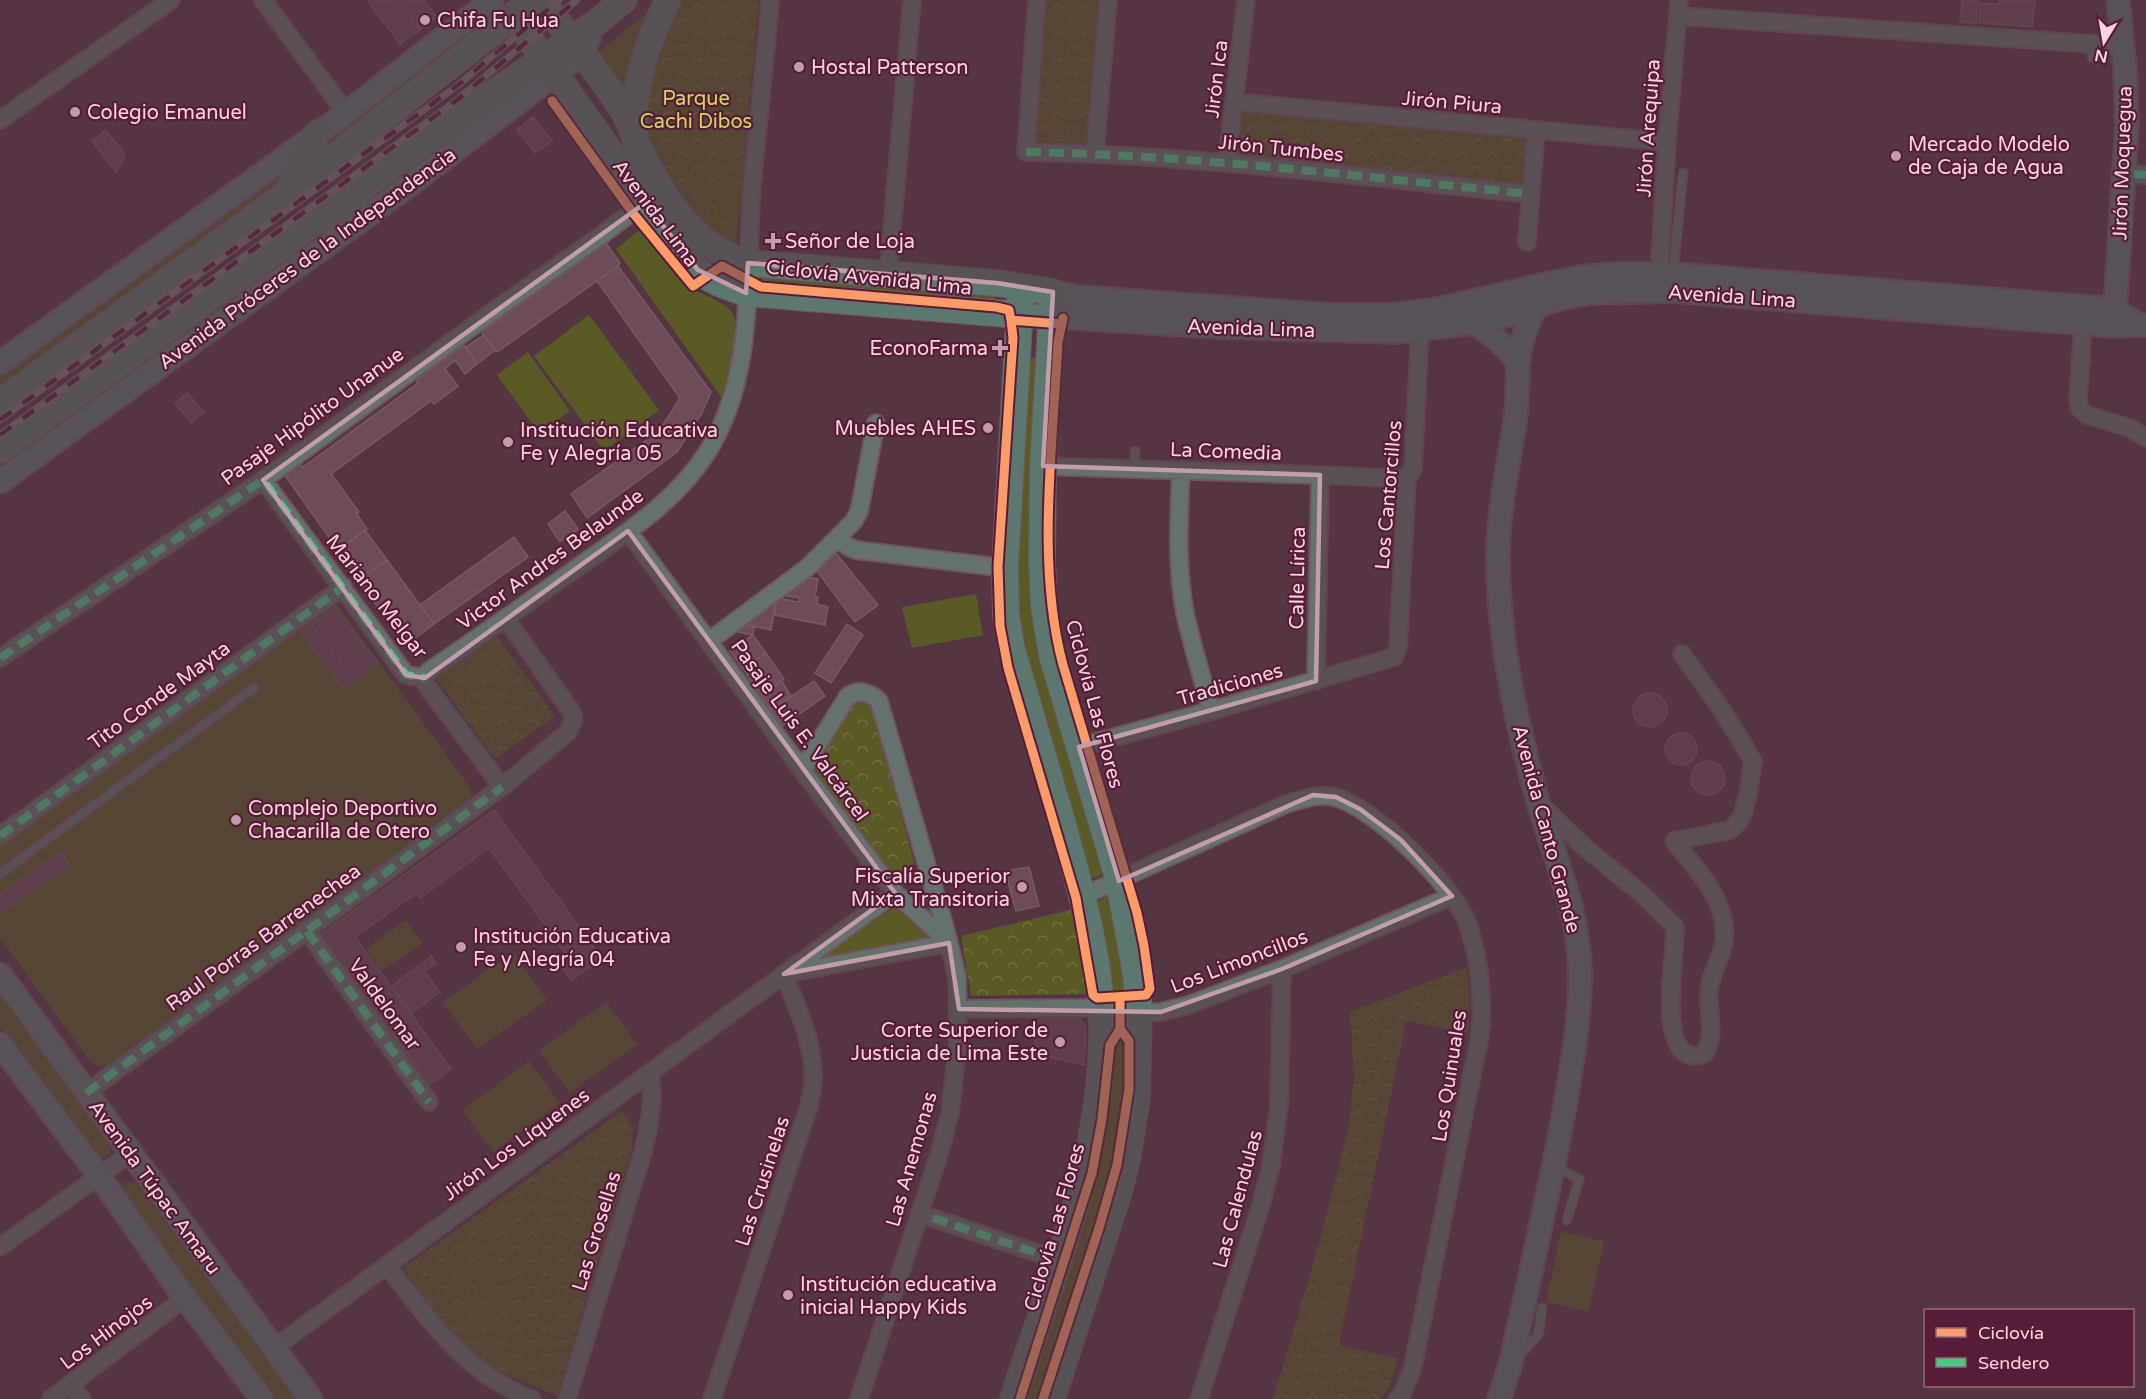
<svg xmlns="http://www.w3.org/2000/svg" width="2146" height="1399" font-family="'Varela Round',sans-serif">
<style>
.grass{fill:#595a25}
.park{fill:url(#park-crowns)}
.building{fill:#6c4c59;stroke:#775a66;stroke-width:1.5}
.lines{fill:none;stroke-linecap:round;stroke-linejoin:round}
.lane-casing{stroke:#715460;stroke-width:11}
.street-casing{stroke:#715460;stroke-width:20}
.secondary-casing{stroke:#715460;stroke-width:26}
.primary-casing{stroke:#715460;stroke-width:28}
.lane{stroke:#64716f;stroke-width:8}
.street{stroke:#64716f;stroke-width:16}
.secondary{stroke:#607573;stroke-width:22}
.primary{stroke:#5c7670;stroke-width:26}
.rail-casing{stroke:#797679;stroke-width:7}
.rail{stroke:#581c38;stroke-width:4.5;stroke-dasharray:14;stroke-linecap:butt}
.quiet{stroke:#46c982;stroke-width:8;stroke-dasharray:15 8;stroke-linecap:butt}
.cycleway-casing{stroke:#581c38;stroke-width:13}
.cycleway{stroke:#fa9b69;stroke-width:9}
.marked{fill:none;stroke:#c19ca9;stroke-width:4.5;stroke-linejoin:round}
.poi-dot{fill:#c19ca9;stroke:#581c38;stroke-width:2}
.labels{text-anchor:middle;stroke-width:4.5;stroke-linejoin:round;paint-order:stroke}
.poi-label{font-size:20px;fill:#fad3e0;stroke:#581c38;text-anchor:start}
.street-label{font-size:20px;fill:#fad3e0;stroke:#581c38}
.park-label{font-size:20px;fill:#cbda59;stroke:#581c38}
</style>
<defs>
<pattern id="park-crowns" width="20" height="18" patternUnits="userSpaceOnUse" patternTransform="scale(1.5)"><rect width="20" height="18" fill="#595a25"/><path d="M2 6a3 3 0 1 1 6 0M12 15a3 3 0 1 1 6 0" fill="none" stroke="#727144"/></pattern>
</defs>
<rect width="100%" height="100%" fill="#563543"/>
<path class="grass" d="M659,3L625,92L599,52Z
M494,16L340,142L328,144L339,127L479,19Z
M282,172L274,194L0,391V372Z
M643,227C658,246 672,268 689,285C700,295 717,298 729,309C747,326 729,377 721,397L616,249Z
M763,272L994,292L996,301L762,285L761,278Z
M589,315L659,410L604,451L534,356Z
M528,352L570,411L539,433L497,375Z
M1039,357L1029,529L1030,570L1103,871L1100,876L1093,878L1086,872L1026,651L1016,599L1025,411L1030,358Z
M976,594L983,635L912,648L902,607Z
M334,600L471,789V800L106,1066L93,1065L0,938V841Z
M1107,896L1113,897L1130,1001L1125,1003L1111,1002L1096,906L1097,902Z
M895,907L928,937L807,964Z
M406,920L422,943L382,971L366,949Z
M513,952L547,1000L477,1049L443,1002Z
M0,993L112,1147L110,1154L102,1158L95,1156L0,1026Z
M606,1002L637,1044L570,1093L539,1051Z
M1110,1026L1130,1028L1131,1057L1111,1184L1041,1399H1021Z
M529,1061L560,1103L494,1152L462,1110Z
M129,1181L136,1183L296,1399H272L122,1194V1187Z
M1561,1232L1604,1241L1589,1311L1546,1302Z"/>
<path class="park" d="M683,0H759L736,248L720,238L687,207L646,143L644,90L670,23Z
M1042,0H1099L1089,144L1031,141Z
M1240,107L1532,134L1527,191L1236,164Z
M495,634L555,716L495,759L435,677Z
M856,701H864L873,709L914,862L913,869L907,873L892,874L814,769Z
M1074,909L1088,994L971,996L961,936Z
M1467,967L1470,999L1468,1033L1406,1021L1339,1345L1398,1359L1389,1388L1380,1399H1273L1320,1240L1349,1126L1354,1079L1350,1012Z
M622,1111L633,1126L632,1150L557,1396L497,1371L459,1340L433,1310L403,1268Z"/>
<path class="building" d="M369,0H398L420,30L400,44L368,1Z
M398,0H424L437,17L420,30Z
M1962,0H1978L1976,24L1960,22Z
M1999,0H2035L2032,27L1979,23L1980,3L1999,4Z
M533,117L552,141L535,153L517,130Z
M106,130L125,155L116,172L92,141Z
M606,243L620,263L618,266L497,352L481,332Z
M618,266L711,392L702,413L677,452L587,518L571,494L659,431L680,398L597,281Z
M484,335L495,350L477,364L466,347Z
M464,345L477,364L465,374L455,360L445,369L458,386L434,404L431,401L331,474L359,512L356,513L367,529L338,550L284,474L299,463L303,467L418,383L416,380Z
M187,393L204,412L191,423L175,403Z
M565,511L578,529L560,542L548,524Z
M365,530L387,560L358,580L338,550Z
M514,537L528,557L434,624L420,605Z
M835,552L878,605L855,622L814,567Z
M387,560L434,624L406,645L358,580Z
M804,577L818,579L815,597H818L817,604L828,607L825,625L774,615L777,598L799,602L800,598L787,596L788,587L791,585L802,587Z
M777,595L771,630L738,623Z
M335,608L368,651L345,668L312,625Z
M739,624L754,627L753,635L738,632Z
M847,624L863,635L831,683L815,673Z
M312,625L345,668L368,651L378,663L344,689L301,633Z
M753,635L766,653L743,669L730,651Z
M766,653L784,679L761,695L743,669Z
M781,680L791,696L771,710L761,695Z
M814,681L825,696L782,726L771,710Z
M1633 710a17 17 0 1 1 34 0a17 17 0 1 1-34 0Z
M1665 749a16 16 0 1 1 32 0a16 16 0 1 1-32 0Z
M1691 778a17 17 0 1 1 34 0a17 17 0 1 1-34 0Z
M494,810L602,958L571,980L559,963L568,957L489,848L420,898L417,893L355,937L451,1069L430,1084L320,935Z
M61,853L70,865L0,913V895Z
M1029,867L1039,906L1016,911L1005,871Z
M431,956L436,963L425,972L440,992L412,1013L392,986Z
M1039,1019H1079L1084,1024L1086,1030L1084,1065L1033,1054Z"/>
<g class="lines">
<defs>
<path id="lane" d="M2092,58L2093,45
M1673,274L1683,173
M1135,469V451
M0,874L254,688
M1556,1167L1579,1179L1567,1220
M1518,1357L1538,1335L1542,1308"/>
<path id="street" d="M263,0L346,113
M1037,0L1026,152C1195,155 1363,177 1530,194
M1678,16L2123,46
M1234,102L1667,142
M0,120L171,0
M1095,153L1108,0
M1227,163L1246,0
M2134,174L2146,175
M1527,242L1536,131
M1660,259L1667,142L1679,0
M888,275L912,0
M2084,312L2078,400L2080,409L2087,415L2130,428L2146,438
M1043,466L1320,475L1407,479
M1181,470C1179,517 1176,567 1185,613C1192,646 1203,679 1211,711
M263,480L406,675L425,678
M628,531L802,770L895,893L949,943
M839,538L847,546L856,550L1005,568
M709,641L807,568L853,522L859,512L876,423
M0,658L263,480L492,312L596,239L645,203
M425,678L429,671C480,636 531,601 581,565C626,533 676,501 706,454C757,375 745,275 752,185C758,123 765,62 770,0
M425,678L426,685L502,787
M1316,681L1320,475
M1079,747L1211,711L1394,657L1398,647L1407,479L1413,468L1420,330
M802,770L848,696C859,689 870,692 879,701L944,924L957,976L958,1042L950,1113L938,1158L859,1399
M1539,803L1583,846L1642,894L1675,927C1677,953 1652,1070 1704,1054C1717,1036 1707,1012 1709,991C1710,975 1719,962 1723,947C1732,905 1698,871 1674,841L1731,830L1742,817L1748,794L1753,761L1722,710L1682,654
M0,836L343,587
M1083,896L1286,804C1303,799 1318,793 1335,797C1375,808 1452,884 1467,922C1480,958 1483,998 1480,1036L1412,1370L1402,1394L1397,1399
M307,931L429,1102
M959,1009L1101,1008L1139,1013L1161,1012L1189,1005L1282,969L1452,896
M86,1093L502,787L568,732L573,721V714L506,619
M933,1218L1040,1254
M0,1247L131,1153
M386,1265C430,1320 464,1373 532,1399
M274,1348L895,893
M71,1385L82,1399
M51,1399L185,1298
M567,1399L643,1152C649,1126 655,1099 650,1072
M712,1399L808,1109C810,1100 812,1091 813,1082C815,1044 797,1008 784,974L949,943
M1199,1399L1260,1208L1271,1166L1279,1105L1282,969"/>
<path id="secondary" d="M1053,292L1078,297L1332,315H1390L1439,309L1550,283L1587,276L1615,274H1673L2115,309L2137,324
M1020,315L1220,327L1398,332L1473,323L1517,313L1562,298L1592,293L1674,291L2113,326L2146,325
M1473,323C1492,333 1505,345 1518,362
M2114,325L2127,126L2125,68L2118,0
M0,363L346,113L492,0
M0,482L407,187L570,63L582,53L589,38
M0,974L311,1399
M0,1044L99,1176L185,1298L262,1399
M1499,1399L1510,1366C1529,1280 1549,1193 1565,1106C1572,1061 1581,1017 1580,971C1579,906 1550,849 1534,787C1514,711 1498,636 1498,557C1498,512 1508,467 1515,422C1518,402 1517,382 1518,363C1520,342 1527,324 1536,306"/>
<path id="primary" d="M541,0C569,37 601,74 625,114C631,125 634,137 639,148C661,195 695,249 748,263L997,283L1053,292L1043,466L1042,562L1044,606L1052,655L1119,881L1136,974L1139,1013L1137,1099L1128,1156L1119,1192L1052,1399
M513,16C549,65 585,115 620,166C643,201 666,240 697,269C711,282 729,287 746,293L1020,315
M635,130C632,83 648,42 668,0
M290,186L317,133
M321,220L369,214
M0,402L286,194L487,37L531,0
M0,450L496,91L598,21L624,0
M1013,1399C1051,1281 1101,1160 1102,1034C1102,963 1082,894 1063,825C1046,766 1028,706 1011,646L1006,615L1005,568L1021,287"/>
</defs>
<use href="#lane" class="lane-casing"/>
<use href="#street" class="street-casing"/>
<use href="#secondary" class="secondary-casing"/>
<use href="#primary" class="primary-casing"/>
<use href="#lane" class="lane"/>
<use href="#street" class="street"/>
<use href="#secondary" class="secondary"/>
<use href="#primary" class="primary"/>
<defs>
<path id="rail" d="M0,420L458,85L559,0
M0,435L457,100L577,0"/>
</defs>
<use href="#rail" class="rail-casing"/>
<use href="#rail" class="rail"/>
<path class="quiet" d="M1026,152C1195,155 1363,177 1530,194
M2134,174L2146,175
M0,658L263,480L406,675L425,678
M0,836L343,587
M307,931L429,1102
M86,1093L502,787
M933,1218L1040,1254"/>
<defs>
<path id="cycleway" d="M552,101L633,213L693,286L722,266L761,287L996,307L1009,310L1011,320L1062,324
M1011,320L1013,338L998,567L1000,626L1008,668L1076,898L1093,995L1097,998L1146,995L1150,989L1144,946L1137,913L1063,665C1036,565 1053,445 1058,342L1063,318
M1020,1399L1092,1173L1102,1119L1110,1045L1120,1029V998
M1043,1399L1099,1228L1117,1165L1129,1089V1041L1120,1029"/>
</defs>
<use href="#cycleway" class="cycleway-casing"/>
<use href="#cycleway" class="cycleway"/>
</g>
<path d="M0 0H2146V1399H0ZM645,203L698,270L746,293L748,263L997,283L1053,292L1043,466L1320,475L1316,681L1079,747L1119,881L1313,795L1336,797L1360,809L1401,840L1452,896L1282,969L1161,1012L959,1009L949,943L784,974L895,893L628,531L425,678L406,675L263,480Z" fill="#563543" fill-opacity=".55" fill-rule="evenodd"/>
<path class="marked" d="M645,203L698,270L746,293L748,263L997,283L1053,292L1043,466L1320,475L1316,681L1079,747L1119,881L1313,795L1336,797L1360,809L1401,840L1452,896L1282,969L1161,1012L959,1009L949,943L784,974L895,893L628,531L425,678L406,675L263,480Z"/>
<g class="poi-dot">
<circle cx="425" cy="20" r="6"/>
<circle cx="799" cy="67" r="6"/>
<circle cx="75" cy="112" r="6"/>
<circle cx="1896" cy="156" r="6"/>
<path d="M770 232h6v6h6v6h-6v6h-6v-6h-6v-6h6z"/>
<path d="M997 339h6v6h6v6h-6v6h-6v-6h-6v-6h6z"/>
<circle cx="988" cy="428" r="6"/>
<circle cx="508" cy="442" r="6"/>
<circle cx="236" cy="820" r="6"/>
<circle cx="1022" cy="887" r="6"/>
<circle cx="461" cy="947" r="6"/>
<circle cx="1060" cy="1042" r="6"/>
<circle cx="788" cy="1295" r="6"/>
</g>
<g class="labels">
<g class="poi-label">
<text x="437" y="27">Chifa Fu Hua</text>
<text x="811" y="74">Hostal Patterson</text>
<text x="87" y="119">Colegio Emanuel</text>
<text x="1908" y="151">Mercado Modelo<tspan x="1908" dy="23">de Caja de Agua</tspan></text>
<text x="785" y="248">Señor de Loja</text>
<text x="988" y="355" text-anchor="end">EconoFarma</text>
<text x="976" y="435" text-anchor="end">Muebles AHES</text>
<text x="520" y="437">Institución Educativa<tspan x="520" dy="23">Fe y Alegría 05</tspan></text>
<text x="248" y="815">Complejo Deportivo<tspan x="248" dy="23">Chacarilla de Otero</tspan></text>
<text x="1010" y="883" text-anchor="end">Fiscalía Superior<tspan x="1010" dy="23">Mixta Transitoria</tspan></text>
<text x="473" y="943">Institución Educativa<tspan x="473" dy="23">Fe y Alegría 04</tspan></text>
<text x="1048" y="1037" text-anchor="end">Corte Superior de<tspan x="1048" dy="23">Justicia de Lima Este</tspan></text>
<text x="800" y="1291">Institución educativa<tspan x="800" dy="23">inicial Happy Kids</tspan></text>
</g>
<g class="street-label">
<text transform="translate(1216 79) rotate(-83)" y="7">Jirón Ica</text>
<text transform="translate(1452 102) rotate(5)" y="7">Jirón Piura</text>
<text transform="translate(1648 128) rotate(-86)" y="7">Jirón Arequipa</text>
<text transform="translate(1281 148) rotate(6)" y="7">Jirón Tumbes</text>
<text transform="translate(2122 163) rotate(-88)" y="7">Jirón Moquegua</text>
<text transform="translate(656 213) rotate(53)" y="7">Avenida Lima</text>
<text transform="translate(307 258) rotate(-36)" y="7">Avenida Próceres de la Independencia</text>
<text transform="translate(869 277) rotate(6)" y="7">Ciclovía Avenida Lima</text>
<text transform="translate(1732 296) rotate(4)" y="7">Avenida Lima</text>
<text transform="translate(1251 328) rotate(2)" y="7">Avenida Lima</text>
<text transform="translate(312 416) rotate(-36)" y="7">Pasaje Hipólito Unanue</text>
<text transform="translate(1226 451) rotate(2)" y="7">La Comedia</text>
<text transform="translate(1388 495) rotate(-85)" y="7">Los Cantorcillos</text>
<text transform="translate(550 559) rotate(-36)" y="7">Victor Andres Belaunde</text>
<text transform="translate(1297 578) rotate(-89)" y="7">Calle Lírica</text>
<text transform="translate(377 596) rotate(52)" y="7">Mariano Melgar</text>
<text transform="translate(1230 684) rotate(-16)" y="7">Tradiciones</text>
<text transform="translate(159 695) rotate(-36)" y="7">Tito Conde Mayta</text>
<text transform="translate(1095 704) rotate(75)" y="7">Ciclovía Las Flores</text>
<text transform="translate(800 730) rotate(54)" y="7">Pasaje Luis E. Valcárcel</text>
<text transform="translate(1547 829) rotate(75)" y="7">Avenida Canto Grande</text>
<text transform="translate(263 937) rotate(-36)" y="7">Raul Porras Barrenechea</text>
<text transform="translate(1239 961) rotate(-21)" y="7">Los Limoncillos</text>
<text transform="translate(385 1004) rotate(54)" y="7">Valdelomar</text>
<text transform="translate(1449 1076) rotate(-81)" y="7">Los Quinuales</text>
<text transform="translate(516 1144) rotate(-36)" y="7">Jirón Los Líquenes</text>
<text transform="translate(911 1159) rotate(-74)" y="7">Las Anemonas</text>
<text transform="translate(762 1181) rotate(-72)" y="7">Las Crusinelas</text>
<text transform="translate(155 1187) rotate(54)" y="7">Avenida Túpac Amaru</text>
<text transform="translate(1237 1199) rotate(-75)" y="7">Las Calendulas</text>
<text transform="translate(1054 1227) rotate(-74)" y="7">Ciclovía Las Flores</text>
<text transform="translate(596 1231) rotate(-73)" y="7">Las Grosellas</text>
<text transform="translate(106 1332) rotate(-37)" y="7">Los Hinojos</text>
</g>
<g class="park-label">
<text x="696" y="105">Parque<tspan x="696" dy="23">Cachi Dibos</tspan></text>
</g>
</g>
<rect x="1924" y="1309" width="210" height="78" fill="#581c38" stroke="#99657b" stroke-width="1.5"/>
<rect x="1936" y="1328" width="30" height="9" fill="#fa9b69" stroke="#99657b" stroke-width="1.5"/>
<text x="1978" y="1339" font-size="18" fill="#fad3e0">Ciclovía</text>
<rect x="1936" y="1358" width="30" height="9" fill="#46c982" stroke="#99657b" stroke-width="1.5"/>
<text x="1978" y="1369" font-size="18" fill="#fad3e0">Sendero</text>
<g transform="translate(2104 42) rotate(191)" stroke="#581c38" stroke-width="4.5" paint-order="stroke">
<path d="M0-4.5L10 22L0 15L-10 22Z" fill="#fad3e0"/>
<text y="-9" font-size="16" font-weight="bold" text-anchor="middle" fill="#fad3e0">N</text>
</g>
</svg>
